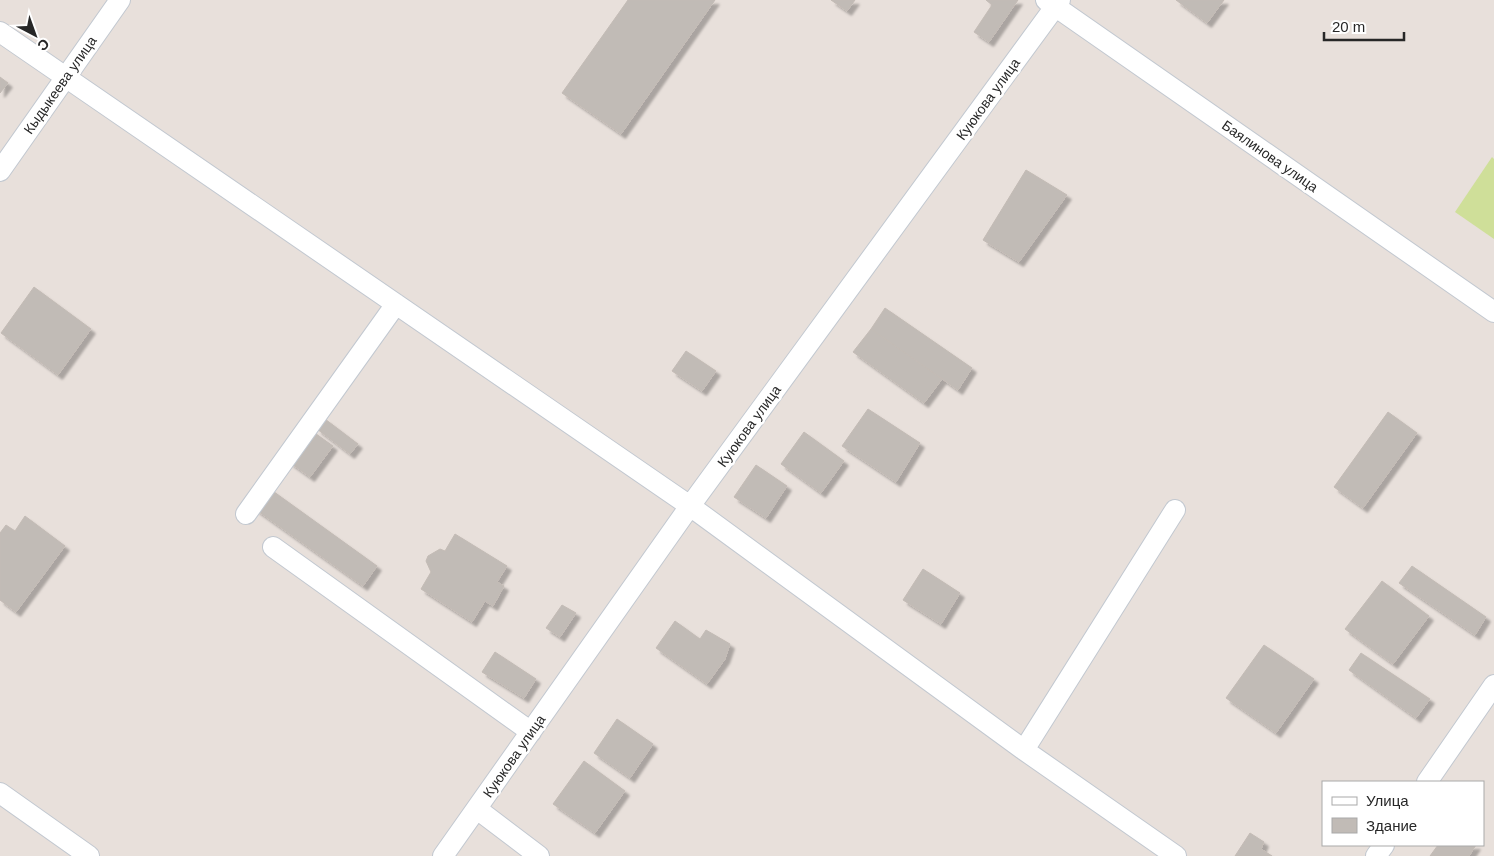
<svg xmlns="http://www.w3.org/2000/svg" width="1494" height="856" font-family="Helvetica,sans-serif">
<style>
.pitch{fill:#cfdf99}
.building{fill:#c1bbb6;stroke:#c3bbb5;filter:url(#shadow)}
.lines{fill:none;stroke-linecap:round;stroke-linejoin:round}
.street-casing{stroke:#c2c8d0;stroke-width:22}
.street{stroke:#fff;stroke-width:20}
.labels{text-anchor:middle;stroke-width:5;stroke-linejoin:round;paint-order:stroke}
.street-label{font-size:14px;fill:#272727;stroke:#fff}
</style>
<defs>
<filter id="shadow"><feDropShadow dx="4.5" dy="4.5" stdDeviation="1" flood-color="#0004"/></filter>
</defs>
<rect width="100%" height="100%" fill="#e8e0db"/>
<path class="pitch" d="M1492,157L1494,159V239L1455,212Z"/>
<path class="building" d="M628,0H715L621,134L562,93Z
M831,0H855L847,11Z
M986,0H1018L989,42L974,32L992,5Z
M1176,0H1224L1207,23Z
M0,77L8,83L0,93Z
M1026,170L1067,195L1019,262L983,240Z
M34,287L91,329L58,375L1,333Z
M885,308L972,368L958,390L871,329Z
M871,329L942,379L924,403L853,352Z
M686,351L716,371L702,391L672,371Z
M868,409L920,443L896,482L842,446Z
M1388,412L1417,433L1363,508L1334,487Z
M325,419L358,444L350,454L317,429Z
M312,431L333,446L310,477L289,462Z
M804,432L844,461L821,493L781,464Z
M756,465L787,486L766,518L734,497Z
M270,489L377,566L363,586L255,509Z
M25,516L65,546L16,612L0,600V533L6,525L15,531Z
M455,534L507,566L497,582L504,586L493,606L485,601L472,622L421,589L431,572L426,561L428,556L440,549L445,551Z
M1412,566L1486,617L1475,635L1399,583Z
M923,569L960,593L941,624L903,600Z
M1382,581L1429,616L1393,664L1345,629Z
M562,605L576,613L560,637L546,628Z
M675,621L700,639L706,630L730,644L725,659L707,684L656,648Z
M1264,645L1314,679L1276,733L1226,698Z
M495,652L536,679L524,698L482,672Z
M1361,653L1430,699L1416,718L1349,670Z
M617,719L653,744L630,778L594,753Z
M584,761L625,791L595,833L553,804Z
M1250,833L1264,842L1261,849L1272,856H1235Z
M1438,845H1476L1469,856H1430Z"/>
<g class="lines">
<defs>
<path id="street" d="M1046,0L1494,312
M0,32L690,506L1024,750L1176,856
M0,171L120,0
M246,514L396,304
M273,547L531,732
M1024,750L1175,510
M1427,782L1494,685
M0,793L89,856
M477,809L539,856
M443,856L690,506L1060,0
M1376,856L1384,845"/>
</defs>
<use href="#street" class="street-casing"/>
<use href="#street" class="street"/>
</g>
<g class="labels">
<g class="street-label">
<text transform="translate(60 85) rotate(-55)" y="5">Кыдыкеева улица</text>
<text transform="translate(988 99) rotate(-54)" y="5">Куюкова улица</text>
<text transform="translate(1270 156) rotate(35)" y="5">Баялинова улица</text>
<text transform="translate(749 426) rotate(-54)" y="5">Куюкова улица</text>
<text transform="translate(514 756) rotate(-55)" y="5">Куюкова улица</text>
</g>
</g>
<rect x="1322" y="781" width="162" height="65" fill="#ffffff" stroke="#a9a9a9"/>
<rect x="1332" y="797" width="25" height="8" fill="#ffffff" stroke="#a9a9a9"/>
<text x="1366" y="806" font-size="15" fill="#272727">Улица</text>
<rect x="1332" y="818" width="25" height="15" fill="#c1bbb6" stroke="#a9a9a9"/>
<text x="1366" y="831" font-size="15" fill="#272727">Здание</text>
<g transform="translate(35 35) rotate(139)" stroke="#ffffff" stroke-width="4" paint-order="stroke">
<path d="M0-4L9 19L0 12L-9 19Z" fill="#272727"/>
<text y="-8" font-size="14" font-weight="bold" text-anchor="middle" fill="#272727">С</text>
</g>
<path d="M1324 32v8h80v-8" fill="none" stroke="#272727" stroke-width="2.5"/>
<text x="1332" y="32" font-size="15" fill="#272727" stroke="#ffffff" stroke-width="4" paint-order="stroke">20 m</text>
</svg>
